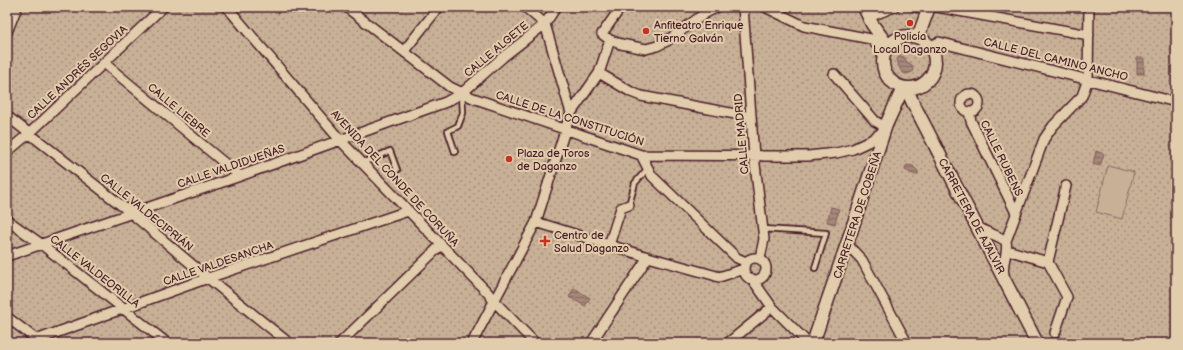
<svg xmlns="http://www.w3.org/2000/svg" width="1183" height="350" font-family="'Balsamiq Sans',sans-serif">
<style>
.park{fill:url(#park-dots);stroke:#896860}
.pitch{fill:#c8b096;stroke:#896860}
.water{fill:url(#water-rules);stroke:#815d59}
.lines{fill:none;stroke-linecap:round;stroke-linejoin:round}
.lane-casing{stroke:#4a1f2b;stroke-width:8}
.street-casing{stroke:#4a1f2b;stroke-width:12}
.secondary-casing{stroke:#4a1f2b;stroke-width:15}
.lane{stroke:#e1ccab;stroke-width:4.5}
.street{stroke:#e1ccab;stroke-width:9}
.secondary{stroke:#e1ccab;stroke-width:12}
.poi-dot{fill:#c8321e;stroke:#e1ccab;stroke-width:1.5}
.labels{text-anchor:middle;stroke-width:4;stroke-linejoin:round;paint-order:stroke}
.poi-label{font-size:11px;fill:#4a1f2b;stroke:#e1ccab;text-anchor:start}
.street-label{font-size:11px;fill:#4a1f2b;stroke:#e1ccab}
</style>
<defs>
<pattern id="park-dots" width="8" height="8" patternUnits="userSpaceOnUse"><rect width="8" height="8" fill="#c8b096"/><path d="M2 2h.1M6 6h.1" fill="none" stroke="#a48f7b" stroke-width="1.8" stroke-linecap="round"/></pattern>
<pattern id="water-rules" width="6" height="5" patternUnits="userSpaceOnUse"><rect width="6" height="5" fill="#a68778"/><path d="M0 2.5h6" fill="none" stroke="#896e63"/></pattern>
</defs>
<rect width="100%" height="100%" fill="#e1ccab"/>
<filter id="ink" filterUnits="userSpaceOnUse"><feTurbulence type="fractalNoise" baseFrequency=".025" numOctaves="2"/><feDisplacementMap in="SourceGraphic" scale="8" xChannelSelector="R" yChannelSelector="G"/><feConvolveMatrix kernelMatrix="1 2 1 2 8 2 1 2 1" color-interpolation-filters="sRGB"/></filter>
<g filter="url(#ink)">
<path class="park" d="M7,7H1176V343H7Z"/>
<path class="pitch" d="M1108,165L1134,172L1122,219L1096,212Z"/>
<path class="water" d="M900,56L904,57L907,62L912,65L913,69L912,72C901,78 899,67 897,59Z
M1137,58H1144V74H1137Z
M1096,151L1104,154L1100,166L1093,164Z
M907,165L913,166L918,171V174L915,175L905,170V167Z
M831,207L839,209L835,224L827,222Z
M574,288L590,298L585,306L569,297Z"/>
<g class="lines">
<defs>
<path id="lane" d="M455,152L448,131L458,126L463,113L462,93
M362,163L390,151L397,170
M629,205L635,183L648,168
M763,229L826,233L815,268"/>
<path id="street" d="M227,7L340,140L488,293L494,301L535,343
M346,7L450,87L473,98L641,155L808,156L836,153L853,149L868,142L884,131
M525,7L545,24
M621,7L602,34L610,40L621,44L646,49L657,46L667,41L704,14L717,7
M743,7L754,156L764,239L760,258
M765,7L804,26L871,39L884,53
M915,7L928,9
M937,7L1089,35
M869,17L894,7
M545,24L571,113
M7,32L17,7
M930,46L939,42L954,46L1176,102
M404,51L439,7
M104,63L240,176
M599,73L631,92L641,96L751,117
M834,74L875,121L885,127
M961 103a9 9 0 1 1 18 0a9 9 0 1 1-18 0Z
M969,112L971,121L1016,213
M7,116L131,213L208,278L289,343
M7,152L32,131L163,7
M641,155L652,176L737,258L746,262
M7,220L41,244L167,343
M536,222L648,257L713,275L719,277L744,269
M978,227C987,233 997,235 1006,241C1009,255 1001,261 1004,275
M1006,241L1044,139L1053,126L1082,96L1088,79L1089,7
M847,244L862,260L907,343
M609,245L621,208L629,205
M1007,250L1048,262L1067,297L1055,333
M7,256L240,176L446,102L462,93L503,57L545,24L556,7
M744 269a11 11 0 1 1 22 0a11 11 0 1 1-22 0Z
M1048,262L1066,186
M752,279L772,307L808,343
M7,317L41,343
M36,340L208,278L408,211
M340,343L441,245
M472,343L536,222L568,121L571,113L599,73L610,40
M591,343L648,257
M728,343L772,307"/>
<path id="secondary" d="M864,7L872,24L888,46
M883 62a26 26 0 1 1 52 0a26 26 0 1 1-52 0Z
M918,37L929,7
M907,89L912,101L1037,343
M813,343L847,244L886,125L903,88"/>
</defs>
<use href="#lane" class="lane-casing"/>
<use href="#street" class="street-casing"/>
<use href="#secondary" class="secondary-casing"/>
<use href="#lane" class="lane"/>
<use href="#street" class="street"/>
<use href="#secondary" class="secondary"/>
</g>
</g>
<g class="poi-dot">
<circle cx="910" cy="23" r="4"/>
<circle cx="646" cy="31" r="4"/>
<circle cx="509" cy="159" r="4"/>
<path d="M543 235h4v4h4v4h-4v4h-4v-4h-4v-4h4z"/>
</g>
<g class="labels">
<g class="poi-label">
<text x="654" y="29">Anfiteatro Enrique<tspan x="654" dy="13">Tierno Galván</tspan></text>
<text x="910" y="40" text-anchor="middle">Policía<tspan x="910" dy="13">Local Daganzo</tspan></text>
<text x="517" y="157">Plaza de Toros<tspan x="517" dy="13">de Daganzo</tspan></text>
<text x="554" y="239">Centro de<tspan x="554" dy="13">Salud Daganzo</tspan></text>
</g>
<g class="street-label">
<text transform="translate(496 49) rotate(-40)" y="4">CALLE ALGETE</text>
<text transform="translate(1056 59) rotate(14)" y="4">CALLE DEL CAMINO ANCHO</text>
<text transform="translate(77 72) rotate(-43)" y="4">CALLE ANDRÉS SEGOVIA</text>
<text transform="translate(179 110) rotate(40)" y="4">CALLE LIEBRE</text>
<text transform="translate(570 118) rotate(18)" y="4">CALLE DE LA CONSTITUCIÓN</text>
<text transform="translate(741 134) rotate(-95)" y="4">CALLE MADRID</text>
<text transform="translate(1002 158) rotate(64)" y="4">CALLE RUBENS</text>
<text transform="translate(231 166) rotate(-19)" y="4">CALLE VALDIDUEÑAS</text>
<text transform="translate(395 178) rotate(47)" y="4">AVENIDA DEL CONDE DE CORUÑA</text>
<text transform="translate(147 212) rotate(39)" y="4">CALLE VALDECIPRIÁN</text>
<text transform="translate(857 215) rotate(-72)" y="4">CARRETERA DE COBEÑA</text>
<text transform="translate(972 216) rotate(62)" y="4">CARRETERA DE AJALVIR</text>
<text transform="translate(218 263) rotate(-19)" y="4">CALLE VALDESANCHA</text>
<text transform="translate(95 271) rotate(38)" y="4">CALLE VALDEORILLA</text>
</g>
</g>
<rect width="1183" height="350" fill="none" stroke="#e1ccab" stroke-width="24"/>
<rect x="12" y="12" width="1159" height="326" fill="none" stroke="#4a1f2b" stroke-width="1.5" filter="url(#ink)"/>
</svg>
